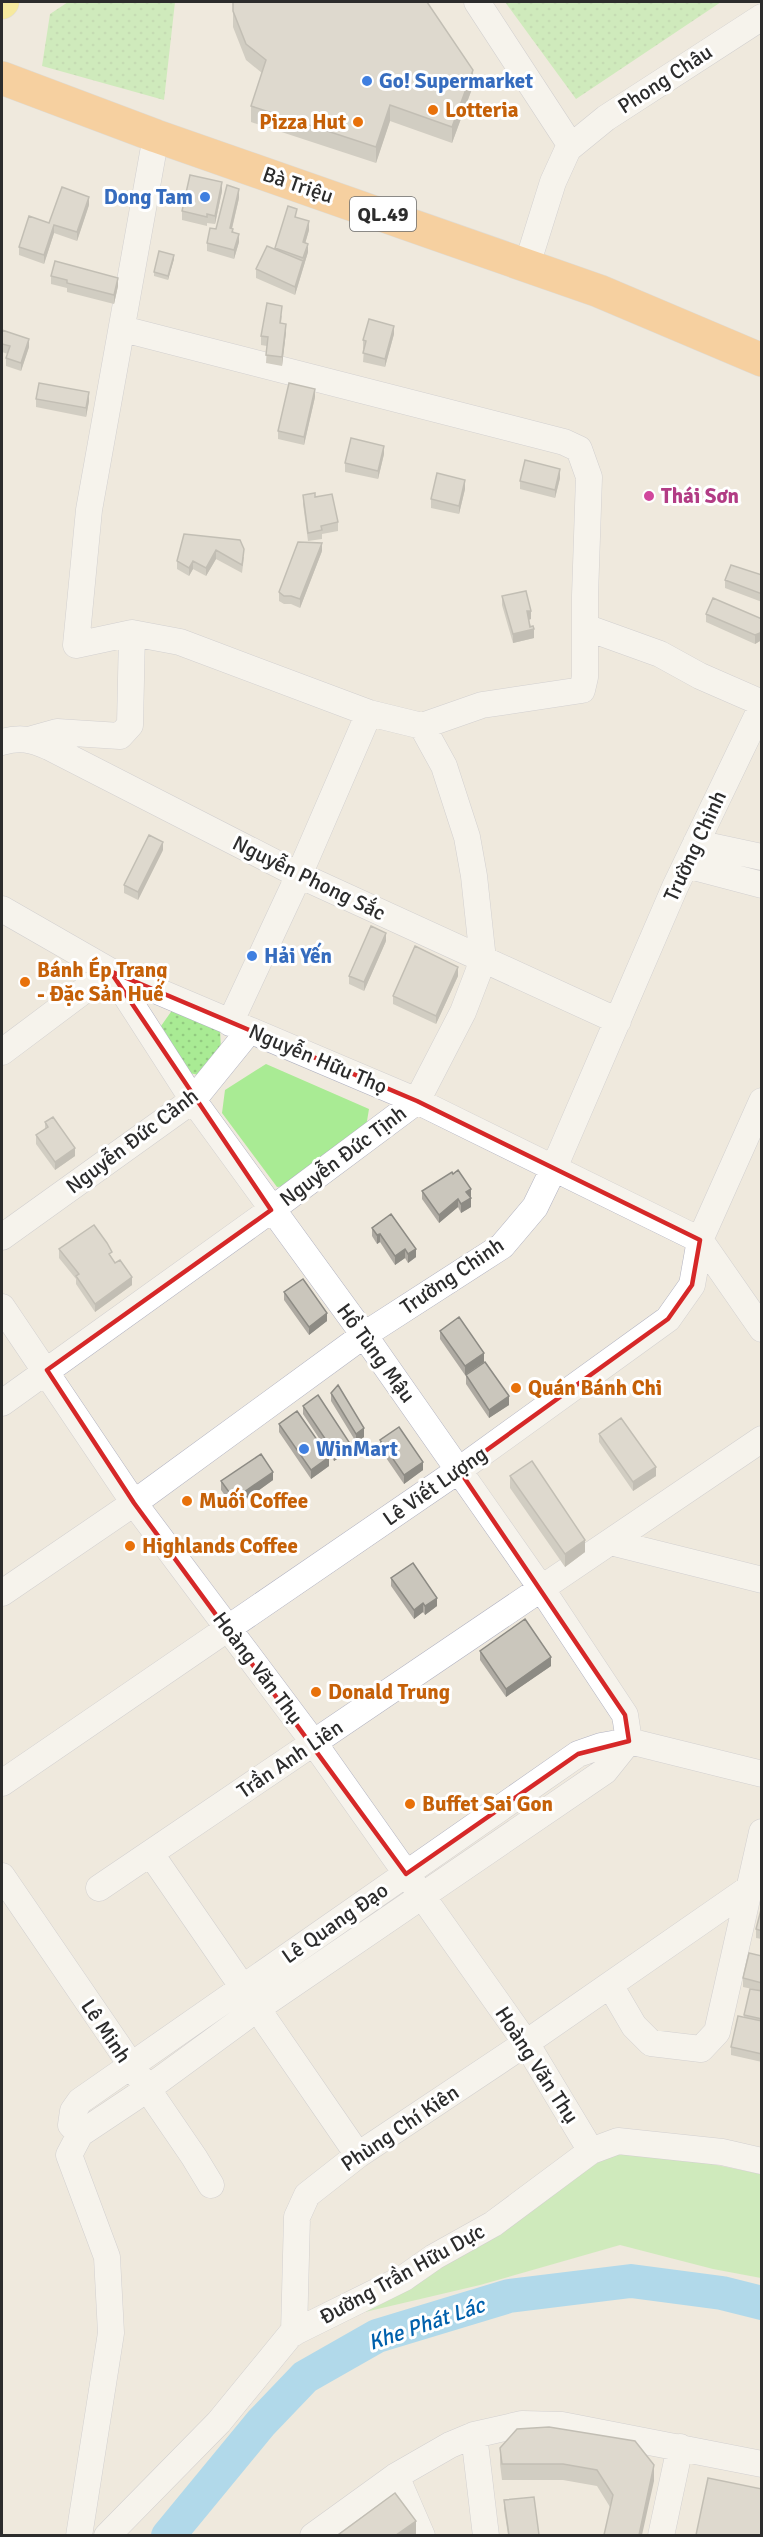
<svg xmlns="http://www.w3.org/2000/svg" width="763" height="2537" font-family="Signika,sans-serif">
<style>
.grass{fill:url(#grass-dots)}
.park{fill:#a9eb94}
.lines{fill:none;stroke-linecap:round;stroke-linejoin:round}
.river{stroke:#66c5fb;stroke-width:34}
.minor-casing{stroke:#b1b2c1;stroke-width:27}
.major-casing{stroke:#ccc;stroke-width:33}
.highway-casing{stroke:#ccc;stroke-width:34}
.minor{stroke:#fff;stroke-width:26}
.major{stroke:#ffe852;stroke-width:32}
.highway{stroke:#ffb158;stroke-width:33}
.wall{fill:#aeaaa2}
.shaded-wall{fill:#8d8b84}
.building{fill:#cac6bc;stroke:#8d8b84;stroke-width:1.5}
.marked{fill:none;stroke:#d62828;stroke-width:4.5;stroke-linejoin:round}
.shop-dot{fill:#3f7fe0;stroke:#fff;stroke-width:2}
.food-dot{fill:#e8710a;stroke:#fff;stroke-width:2}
.hotel-dot{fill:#d1479c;stroke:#fff;stroke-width:2}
.labels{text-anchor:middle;stroke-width:6;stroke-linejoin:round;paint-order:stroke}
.shield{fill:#fff;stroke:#6b6b6b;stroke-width:1.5}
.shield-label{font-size:20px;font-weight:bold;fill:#2c2c2c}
.street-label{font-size:21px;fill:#2c2c2c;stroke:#fff}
.shop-label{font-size:21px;font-weight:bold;fill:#366cbe;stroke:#fff;text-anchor:start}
.food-label{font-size:21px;font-weight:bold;fill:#c56008;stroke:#fff;text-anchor:start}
.hotel-label{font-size:21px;font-weight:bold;fill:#b23c85;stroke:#fff;text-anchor:start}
.water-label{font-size:22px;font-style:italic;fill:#0060ac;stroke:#fff}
</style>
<defs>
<pattern id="grass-dots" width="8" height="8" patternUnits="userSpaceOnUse" patternTransform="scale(1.5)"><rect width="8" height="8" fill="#a9eb94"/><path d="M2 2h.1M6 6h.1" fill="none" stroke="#92ca80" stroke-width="1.8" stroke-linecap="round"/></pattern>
</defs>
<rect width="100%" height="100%" fill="#efe9dd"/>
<path class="grass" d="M68,2H175L164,100L42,66L50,14Z
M505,2H721L576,99Z
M173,1009L220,1030L221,1050L199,1075L189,1073L161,1035V1026Z"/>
<path class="park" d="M266,1064L369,1109L365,1133L294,1185L277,1187L222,1113L225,1090Z
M647,2151L761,2174V2278L713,2269L620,2245L480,2285L365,2312L370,2303L612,2154Z"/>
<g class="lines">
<path class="river" d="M168,2536L261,2423L305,2377L377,2336L509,2296L631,2281L722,2293L762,2303"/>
<defs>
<path id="minor" d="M477,2L571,146
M527,265L553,182L568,149L606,118L762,17
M123,329L564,442L579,449L589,477L585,596V677L582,690L482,705L422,726L369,713L180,642L132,633L76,645L89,510L156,136
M585,627L660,654L700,676L762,703
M32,739L57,732L120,736L130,725L132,633
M2,742C20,737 31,739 49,747L299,875L618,1021
M696,843L762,857
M686,865L762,885
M2,909L110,971L417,1101L700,1240L762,1329
M230,1023L299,875L369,713
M2,1052L110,971L193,1100L364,1335L541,1588L625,1715L629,1741
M2,1237L193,1100L249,1031
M2,1307L134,1503L314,1743L526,2043L591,2151
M2,1403L271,1210L417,1101L463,1012L483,960L474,876L467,837L444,766L422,726
M610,1542L762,1580
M2,1593L134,1503L364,1335L502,1246L535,1207L554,1168L675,887L762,706
M2,1783L459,1470L668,1319L692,1285L700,1240L762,1101
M151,1854L358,2155
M2,1876L194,2157L211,2185
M99,1888L762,1439
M610,1985L634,2026L651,2043L701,2049L717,2032L762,1832
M80,2134L71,2125L73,2111L80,2101L578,1754L601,1746L629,1741L762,1774
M294,2333L297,2217L307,2195L358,2155L526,2043L748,1889
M474,2435L486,2536
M396,2476L422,2536
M79,2536L111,2333L107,2257L69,2155L80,2134L146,2090L258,2008L605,1771L629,1741
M107,2536L219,2422L291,2334L404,2278L434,2257L493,2224L591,2151L618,2141L722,2152L762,2161
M313,2536L396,2476L450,2445L474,2435L522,2424L562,2425L762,2464
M661,2536L680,2447"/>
<path id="major" d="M2,3L3,2"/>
<path id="highway" d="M2,78L156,136L599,291L762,360"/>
</defs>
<use href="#minor" class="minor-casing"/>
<use href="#major" class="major-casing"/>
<use href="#highway" class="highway-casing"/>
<use href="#minor" class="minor"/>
<use href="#major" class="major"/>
<use href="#highway" class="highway"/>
</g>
<path class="wall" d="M233,2L473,86L452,143L390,121L376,163L251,122V106L262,73L246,60L233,27Z
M222,191L215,224L207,223V226L182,220V211Z
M239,198L232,229L239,242L234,259L207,251V243Z
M89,205L77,241L54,233L44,264L19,255V247L49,223Z
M297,217L309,230L305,243L308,252L295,295L256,278V269L275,249V248Z
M174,259L168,280L154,276V272Z
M51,276L118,286L114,304L67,292V288L51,284Z
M282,315L281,323L286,332L282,366L266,363L267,346L261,345V336Z
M2,330L29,347L21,371L6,366V358L8,354L2,352Z
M394,334L385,367L363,362L364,349H363V340Z
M315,397L304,445L278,439V431Z
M36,399L89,401L86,417L36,407Z
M384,454L378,479L345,472V463Z
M560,478L555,498L520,489V481Z
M465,489L459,514L431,508V499Z
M303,495L315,497L338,522V531L322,534V539L308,541L303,504Z
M184,534L244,557L242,573L216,559L206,576L193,569L189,576L177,569V561Z
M322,551L300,608L291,604H284L279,601V592Z
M762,575V602L725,588V580Z
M502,596L531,619L529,620L534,638L513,643L502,605Z
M706,614L762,619V637L760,641L755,644L706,622Z
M163,850L138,900L124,893V885Z
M386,941L364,991L349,984V976Z
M458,976L436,1024L393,1004V996Z
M45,1122L75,1156L55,1170L36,1144V1135L45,1129Z
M422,1191L471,1197L470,1198L471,1207L461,1213L458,1207L439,1223L422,1199Z
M762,1210V1231L760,1228V1212Z
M391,1214L416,1257L408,1263L405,1258L395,1265L380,1242L377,1244L372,1236V1228Z
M59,1249L112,1259L132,1285L95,1312L76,1284V1279L59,1258Z
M284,1292L327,1321L309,1335L284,1300Z
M440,1331L484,1362L465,1375L440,1339Z
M466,1375L509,1405L489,1418L466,1384Z
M331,1393L364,1437L356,1442L331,1401Z
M303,1406L349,1451L334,1461L303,1414Z
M279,1424L329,1466L311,1479L279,1432Z
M599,1434L656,1476L633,1491L599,1442Z
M380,1440L423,1470L404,1484L380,1449Z
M510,1476L585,1552L565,1567L510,1488Z
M273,1480L234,1508L221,1490V1481Z
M391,1578L437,1606L425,1615L423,1612L414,1619L391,1586Z
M480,1651L551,1666L506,1697L480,1660Z
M762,1906V1939L756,1938V1929Z
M762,1956V1991L743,1987V1978Z
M762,1991V2062L731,2055V2047L744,2017V2015Z
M500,2448L654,2481L610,2507L597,2486L563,2480H502L500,2464Z
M504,2500L539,2535H508L504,2509Z"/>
<path class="shaded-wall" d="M473,70V86L452,143V127Z
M390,105V121L376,163V147Z
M222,182V191L215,224V216Z
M239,189V198L230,236V228Z
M89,197V205L77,241V232Z
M309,221V230L303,251V242Z
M54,225V233L44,264V255Z
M239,234V242L234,259V250Z
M308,244V252L295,295V287Z
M174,255V259L168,280V276Z
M118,278V286L114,304V295Z
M286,324V332L282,366V357Z
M394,326V334L385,367V359Z
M29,339V347L21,371V363Z
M315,389V397L304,445V437Z
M89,392V401L86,417V408Z
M384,446V454L378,479V471Z
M560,469V478L555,498V490Z
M465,480V489L459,514V506Z
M322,543V551L300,608V599Z
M216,550V559L206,576V568Z
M193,561V569L189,576V568Z
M527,611H531V619L527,620Z
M534,629V638L513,643V634Z
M762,629V637L760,641L755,644V635Z
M163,842V850L138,900V892Z
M386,933V941L364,991V982Z
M458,967V976L436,1024V1016Z
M75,1148V1156L55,1170V1162Z
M471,1189V1197L466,1201V1192Z
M471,1198V1207L461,1213V1204Z
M458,1199V1207L439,1223V1215Z
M380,1234V1242L377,1244V1235Z
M405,1249V1258L395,1265V1256Z
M416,1249V1257L408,1263V1254Z
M132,1277V1285L95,1312V1304Z
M327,1313V1321L309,1335V1327Z
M484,1353V1362L465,1375V1366Z
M509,1396V1405L489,1418V1410Z
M364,1428V1437L356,1442V1434Z
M349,1442V1451L334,1461V1452Z
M329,1457V1466L311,1479V1470Z
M423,1462V1470L404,1484V1475Z
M656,1467V1476L633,1491V1482Z
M273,1472V1480L234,1508V1499Z
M585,1540V1552L565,1567V1554Z
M437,1598V1606L425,1615V1606Z
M423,1603V1612L414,1619V1610Z
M551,1657V1666L506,1697V1689Z
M654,2465V2481L642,2535H639Z
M416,2521V2535H396Z"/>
<path class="building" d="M233,2H427L473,70L452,127L390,105L376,147L251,106L266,60L246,44L233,11Z
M190,175L222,182L215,216L207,214V217L182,211Z
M227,185L239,189L230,228L233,229L232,232L239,234L234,250L207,243L210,228L216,229Z
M62,187L89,197L77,232L54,225L44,255L19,247L29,216L49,223Z
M288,206L297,209L295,217L309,221L303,242L308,244L303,258L275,248Z
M267,246L303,261L295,287L256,269Z
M159,251L174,255L168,276L154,272Z
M55,261L118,278L114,295L67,283V280L51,276Z
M267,303L282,306L280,323L286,324L282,357L266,355L268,337L261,336Z
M369,319L394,326L385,359L363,353L366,341L363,340Z
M2,330L29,339L21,363L6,358L10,346L2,344Z
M39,383L89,392L86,408L36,399Z
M289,383L315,389L304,437L278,431Z
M351,438L384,446L378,471L345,463Z
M525,460L560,469L555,490L520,481Z
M437,473L465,480L459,506L431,499Z
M315,493V497L332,494L338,522L321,526L322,530L308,533L303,495Z
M184,534L240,540L244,549L242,565L216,550L206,568L193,561L189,568L177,561Z
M298,542L322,543L300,599L291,596H284L279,592Z
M731,565L762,575V594L725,580Z
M526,591L531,611H527L530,627L533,626L534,629L513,634L502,596Z
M713,598L762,619V629L760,633L755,635L706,614Z
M149,835L163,842L138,892L124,885Z
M371,926L386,933L364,982L349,976Z
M415,946L458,967L436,1016L393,996Z
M53,1117L75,1148L55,1162L36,1135L48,1127L45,1122Z
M458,1170L471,1189L466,1192L471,1198L461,1204L458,1199L439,1215L422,1191L452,1172L453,1174Z
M391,1214L416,1249L408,1254L405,1249L395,1256L380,1234L377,1235L372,1228Z
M94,1225L107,1243L112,1252L109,1254L115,1263L120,1260L132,1277L95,1304L76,1276L79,1274L59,1249Z
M303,1279L327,1313L309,1327L284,1292Z
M459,1317L484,1353L465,1366L440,1331Z
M485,1362L509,1396L489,1410L466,1375Z
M338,1385L364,1428L356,1434L331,1393Z
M318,1395L349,1442L334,1452L303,1406Z
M297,1411L329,1457L311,1470L279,1424Z
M621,1418L656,1467L633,1482L599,1434Z
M399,1427L423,1462L404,1475L380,1440Z
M261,1454L273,1472L234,1499L221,1481Z
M532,1461L585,1540L565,1554L510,1476Z
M413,1563L437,1598L425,1606L423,1603L414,1610L391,1578Z
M525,1619L551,1657L506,1689L480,1651Z
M762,1906V1931L756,1929Z
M749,1953L762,1956V1983L743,1978Z
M750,1989L762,1991V2019L744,2015Z
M738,2016L762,2021V2054L731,2047Z
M549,2427L635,2441L654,2465L639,2535H604L613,2495L597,2470L563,2464H502L500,2448L517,2429Z
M708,2478L762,2489V2535H696Z
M395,2493L416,2521L396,2535H338Z
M534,2497L539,2535H509L504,2500Z"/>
<path d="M0 0H763V2537H0ZM110,971L417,1101L700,1240L692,1285L668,1319L459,1470L625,1715L629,1741L578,1754L406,1874L134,1503L47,1370L271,1210Z" fill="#efe9dd" fill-opacity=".55" fill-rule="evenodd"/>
<path class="marked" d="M110,971L417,1101L700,1240L692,1285L668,1319L459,1470L625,1715L629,1741L578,1754L406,1874L134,1503L47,1370L271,1210Z"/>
<g class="shop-dot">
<circle cx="367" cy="81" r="6"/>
<circle cx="205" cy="197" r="6"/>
<circle cx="252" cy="956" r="6"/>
<circle cx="304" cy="1449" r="6"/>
</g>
<g class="food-dot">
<circle cx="433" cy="110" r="6"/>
<circle cx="358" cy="122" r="6"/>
<circle cx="25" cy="982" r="6"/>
<circle cx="516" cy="1388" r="6"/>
<circle cx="187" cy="1501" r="6"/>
<circle cx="130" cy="1546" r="6"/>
<circle cx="316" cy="1692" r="6"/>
<circle cx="410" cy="1804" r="6"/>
</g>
<circle class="hotel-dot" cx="649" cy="496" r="6"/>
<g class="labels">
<rect class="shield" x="350" y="197" width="66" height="34" rx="4.5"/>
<g class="shield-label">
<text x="383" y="221">QL.49</text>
</g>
<g class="street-label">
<text transform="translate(665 79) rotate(-33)" y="7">Phong Châu</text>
<text transform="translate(298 185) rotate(19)" y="7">Bà Triệu</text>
<text transform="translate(695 846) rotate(-65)" y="7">Trường Chinh</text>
<text transform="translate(309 878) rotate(26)" y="7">Nguyễn Phong Sắc</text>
<text transform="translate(318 1059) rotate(23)" y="7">Nguyễn Hữu Thọ</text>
<text transform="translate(132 1141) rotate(-37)" y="7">Nguyễn Đức Cảnh</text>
<text transform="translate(343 1156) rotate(-37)" y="7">Nguyễn Đức Tịnh</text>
<text transform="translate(452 1276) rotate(-34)" y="7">Trường Chinh</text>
<text transform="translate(376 1353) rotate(54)" y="7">Hồ Tùng Mậu</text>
<text transform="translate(435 1486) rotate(-35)" y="7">Lê Viết Lượng</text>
<text transform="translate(258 1668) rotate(53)" y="7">Hoàng Văn Thụ</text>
<text transform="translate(290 1759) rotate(-34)" y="7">Trần Anh Liên</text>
<text transform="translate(335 1923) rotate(-35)" y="7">Lê Quang Đạo</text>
<text transform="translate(106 2031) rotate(56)" y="7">Lê Minh</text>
<text transform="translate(537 2065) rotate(57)" y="7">Hoàng Văn Thụ</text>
<text transform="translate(400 2128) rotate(-34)" y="7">Phùng Chí Kiên</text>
<text transform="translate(402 2274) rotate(-29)" y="7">Đường Trần Hữu Dực</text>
</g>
<g class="shop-label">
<text x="379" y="88">Go! Supermarket</text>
<text x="193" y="204" text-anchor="end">Dong Tam</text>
<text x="264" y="963">Hải Yến</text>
<text x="316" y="1456">WinMart</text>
</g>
<g class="food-label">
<text x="445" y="117">Lotteria</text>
<text x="346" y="129" text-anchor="end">Pizza Hut</text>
<text x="37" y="977">Bánh Ép Trang<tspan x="37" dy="24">- Đặc Sản Huế</tspan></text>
<text x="528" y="1395">Quán Bánh Chi</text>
<text x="199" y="1508">Muối Coffee</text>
<text x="142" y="1553">Highlands Coffee</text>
<text x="328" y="1699">Donald Trung</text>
<text x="422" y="1811">Buffet Sai Gon</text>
</g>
<g class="hotel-label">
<text x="661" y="503">Thái Sơn</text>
</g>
<g class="water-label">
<text transform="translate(426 2323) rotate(-19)" y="8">Khe Phát Lác</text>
</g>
</g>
<rect width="763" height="2537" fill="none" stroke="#2c2c2c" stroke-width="6"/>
</svg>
